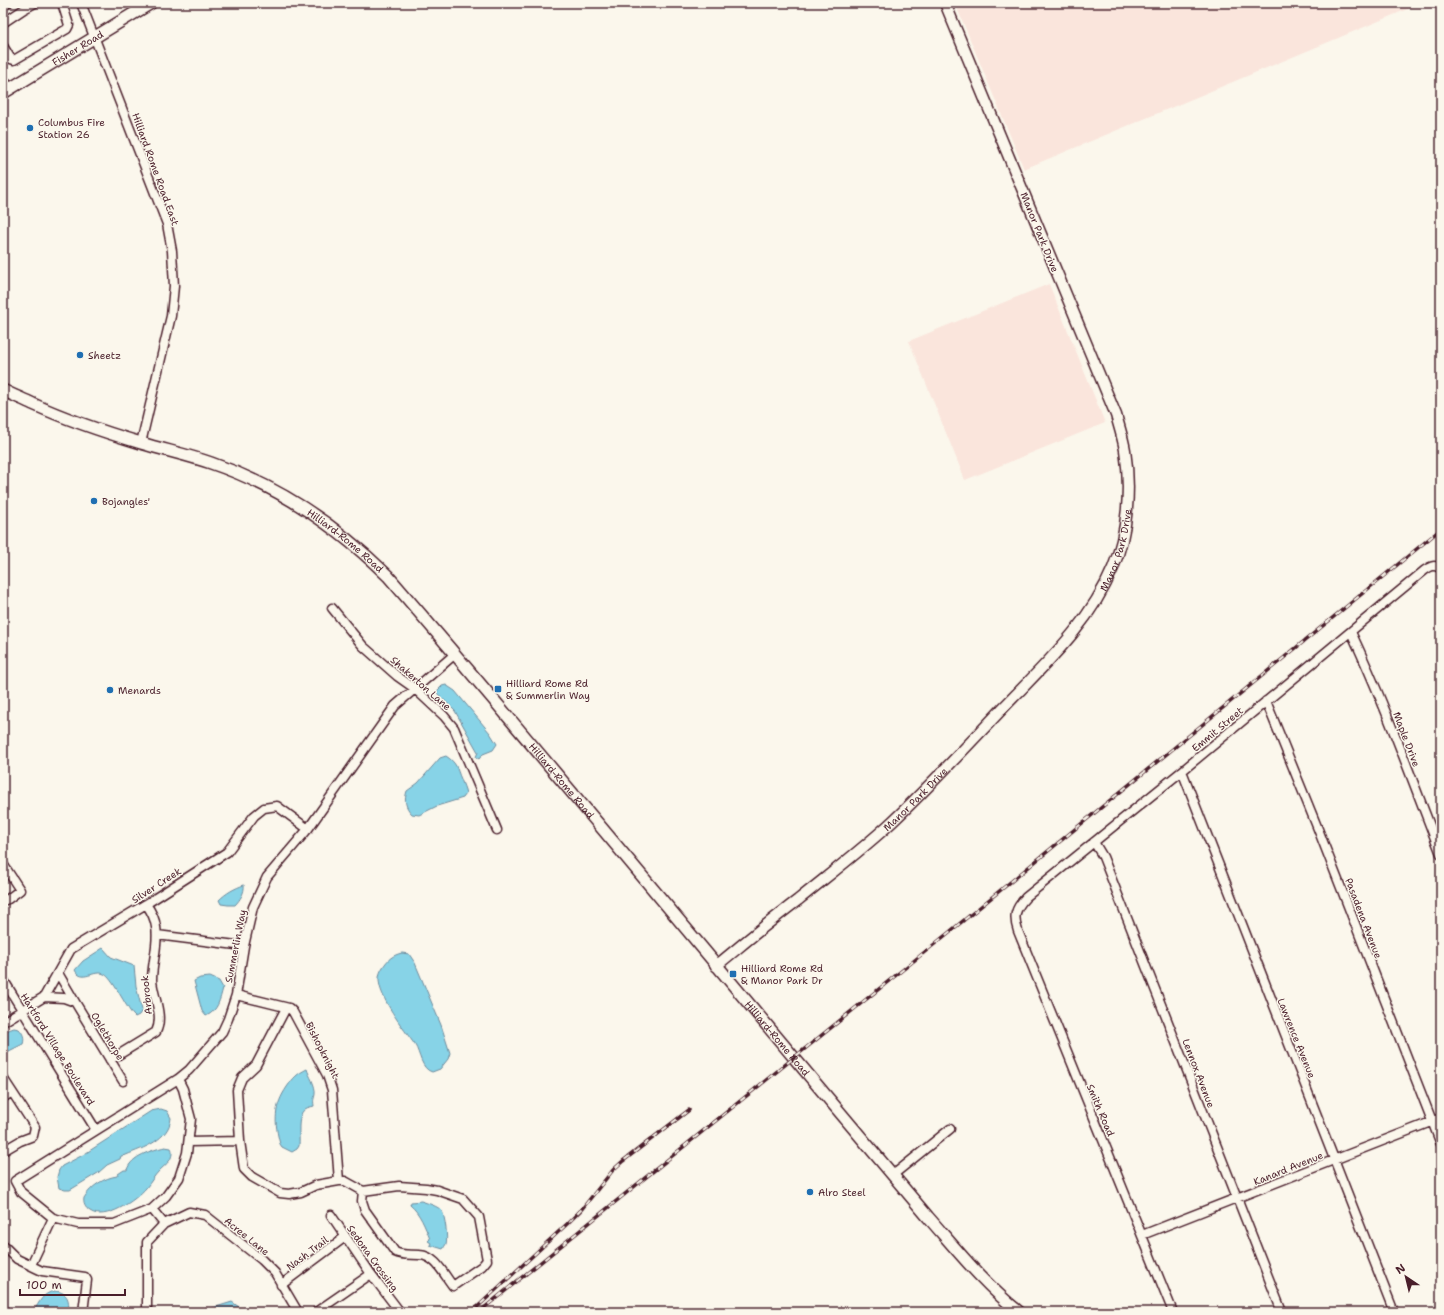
<svg xmlns="http://www.w3.org/2000/svg" width="1444" height="1315" font-family="'Shantell Sans',sans-serif">
<style>
.built{fill:#fae5dc}
.water{fill:#87d3e7;stroke:#6f8b9c}
.lines{fill:none;stroke-linecap:round;stroke-linejoin:round}
.minor-casing{stroke:#4a1f2b;stroke-width:11}
.tertiary-casing{stroke:#4a1f2b;stroke-width:13}
.secondary-casing{stroke:#4a1f2b;stroke-width:14}
.minor{stroke:#fbf7ec;stroke-width:8}
.tertiary{stroke:#fbf7ec;stroke-width:10}
.secondary{stroke:#fbf7ec;stroke-width:11}
.rail-casing{stroke:#4a1f2b;stroke-width:3.5}
.rail{stroke:#fbf7ec;stroke-width:2;stroke-dasharray:6;stroke-linecap:butt}
.poi-dot{fill:#1f6fb2;stroke:#fbf7ec;stroke-width:1.5}
.labels{text-anchor:middle;stroke-width:3;stroke-linejoin:round;paint-order:stroke}
.street-label{font-size:10px;fill:#4a1f2b;stroke:#fbf7ec}
.poi-label{font-size:10px;fill:#4a1f2b;stroke:#fbf7ec;text-anchor:start}
</style>
<rect width="100%" height="100%" fill="#fbf7ec"/>
<filter id="ink" filterUnits="userSpaceOnUse"><feTurbulence type="fractalNoise" baseFrequency=".025" numOctaves="2"/><feDisplacementMap in="SourceGraphic" scale="8" xChannelSelector="R" yChannelSelector="G"/><feConvolveMatrix kernelMatrix="1 2 1 2 8 2 1 2 1" color-interpolation-filters="sRGB"/></filter>
<g filter="url(#ink)">
<path class="built" d="M955,3H1422L1024,169Z
M1049,284L1105,423L965,480L909,341Z"/>
<path class="water" d="M446,685L455,691L490,733L497,744L493,750L483,754L479,759L476,757L478,752L455,711L436,692L442,686Z
M446,756C458,764 456,768 461,779C463,785 465,788 466,794L463,798L437,806L419,815L412,814C405,807 404,800 407,791L418,783L440,758Z
M244,885C245,892 240,900 235,905H228L221,904L219,900C226,893 235,888 244,885Z
M103,948L111,957L134,966L136,986L142,1010L139,1015L135,1017L133,1015C126,1007 112,977 104,974C94,969 82,984 75,970L83,961Z
M402,953L409,954L415,963L441,1025L450,1053L448,1059L440,1069L432,1072C421,1069 420,1053 415,1045C404,1029 378,997 379,978C379,974 381,970 383,967C388,959 393,955 402,953Z
M210,977L219,981L223,988C220,999 218,1011 206,1016L202,1011L194,981L200,978Z
M14,1028L19,1029C23,1033 25,1038 23,1044L3,1054V1032Z
M307,1069C309,1076 316,1085 315,1094C314,1101 313,1098 314,1106C311,1107 308,1107 305,1109C296,1116 300,1135 299,1146L297,1149L292,1152L282,1147L280,1144C274,1122 274,1106 287,1087C294,1077 297,1074 307,1069Z
M161,1109L167,1111L171,1118C169,1140 143,1148 126,1155L121,1156L120,1159L107,1165L98,1173L70,1190H65L59,1188L57,1177L59,1170L62,1166L83,1155L151,1111Z
M165,1147L171,1148C173,1151 172,1156 170,1160C167,1164 163,1167 159,1171C154,1176 151,1182 146,1188C136,1200 105,1222 90,1211C85,1208 83,1203 84,1198C91,1186 104,1178 117,1176L118,1174L124,1170H127C131,1156 152,1150 165,1147Z
M421,1201C427,1203 438,1206 442,1211C445,1217 448,1238 446,1244C445,1246 444,1247 443,1249L430,1245L431,1243L428,1241L430,1239C425,1227 420,1213 410,1205L411,1202Z
M55,1291C68,1292 70,1301 68,1312H33C40,1302 42,1293 55,1291Z
M232,1302L246,1312H200Z"/>
<g class="lines">
<defs>
<path id="minor" d="M81,3L167,224L172,251L174,286L171,316L141,443
M3,6L8,3
M3,23L24,9L35,3
M3,46L11,59L14,60L67,29L69,25L62,3
M3,78L10,89
M332,608L363,646L397,676L414,688L444,716L454,728L497,830
M1351,632C1385,704 1412,780 1441,854
M1266,701L1318,829L1441,1144
M1182,771L1394,1312
M1094,842L1103,857L1282,1312
M3,864L20,890L8,899L3,901
M157,935L244,946
M58,973L75,1002
M3,979L96,1130
M236,995L289,1008L293,1012L327,1075L332,1090L339,1181
M44,997L64,998L75,1002L123,1081
M286,1008L256,1065L242,1078L237,1090L240,1141L244,1169L252,1177L280,1193L289,1194L301,1192L316,1185L339,1181H345L363,1191L399,1186L426,1188L437,1190L463,1199L479,1217L487,1260L482,1266L453,1286C444,1275 436,1256 420,1255C411,1254 403,1256 395,1252L365,1210L362,1201L363,1191
M3,1022L44,997L71,949L146,904L227,852L254,816L264,808L277,806L308,829
M110,1060L156,1032C164,1016 153,996 152,980C152,962 159,944 156,927C155,918 151,911 146,904
M3,1078L35,1127L33,1136L20,1141L3,1151
M178,1079L183,1089L191,1119L187,1153L179,1178L166,1196L152,1209L114,1224H78L53,1218L21,1192L15,1181L178,1079L189,1070L222,1032L228,1019L236,995L244,946L253,907L267,877L308,829L395,706L455,654
M3,1098L12,1092
M189,1142L240,1141
M893,1175L950,1129
M331,1215L371,1274L400,1312
M164,1224L189,1212L205,1215L262,1260L275,1273L298,1312
M1142,1235L1441,1118
M3,1245L17,1259L42,1271L85,1277L87,1280L83,1312
M31,1265L53,1218
M281,1285L345,1237
M147,1312V1242L164,1224L152,1209
M316,1312L371,1274
M1173,1312L1018,931C1013,916 1015,909 1026,897L1182,771L1425,570C1431,566 1435,564 1441,569"/>
<g id="tertiary">
<path id="s1" d="M716,966C743,944 770,921 798,900C830,874 863,849 893,821C931,785 968,745 1004,707C1046,663 1089,625 1113,568C1128,532 1131,488 1125,450C1123,438 1119,426 1116,415L945,3"/>
</g>
<g id="secondary">
<path id="s2" d="M3,93L151,3"/>
<path id="s3" d="M3,390C12,395 23,399 33,404C68,420 104,432 141,443C164,450 188,455 211,463C279,486 337,526 388,576C526,736 661,899 796,1060C840,1113 884,1165 928,1217C957,1250 984,1284 1019,1312"/>
</g>
</defs>
<use href="#minor" class="minor-casing"/>
<use href="#tertiary" class="tertiary-casing"/>
<use href="#secondary" class="secondary-casing"/>
<use href="#minor" class="minor"/>
<use href="#tertiary" class="tertiary"/>
<use href="#secondary" class="secondary"/>
<defs>
<path id="rail" d="M472,1312L567,1224L581,1210L613,1170L623,1161L689,1110
M479,1312L947,934L1441,529"/>
</defs>
<use href="#rail" class="rail-casing"/>
<use href="#rail" class="rail"/>
</g>
</g>
<g class="poi-dot">
<circle cx="30" cy="128" r="4"/>
<circle cx="80" cy="355" r="4"/>
<circle cx="94" cy="501" r="4"/>
<rect x="494" y="685" width="8" height="8" rx="2"/>
<circle cx="110" cy="690" r="4"/>
<rect x="729" y="970" width="8" height="8" rx="2"/>
<circle cx="810" cy="1192" r="4"/>
</g>
<g class="labels">
<g class="street-label">
<text dy="4" stroke="none"><textPath href="#s2" startOffset="87">Fisher Road</textPath></text>
<text transform="translate(156 169) rotate(70)" y="4">Hilliard Rome Road East</text>
<text transform="translate(1040 232) rotate(68)" y="4">Manor Park Drive</text>
<text dy="4" stroke="none"><textPath href="#s3" startOffset="377">Hilliard-Rome Road</textPath></text>
<text dy="4" stroke="none"><textPath href="#s1" startOffset="584">Manor Park Drive</textPath></text>
<text transform="translate(421 683) rotate(41)" y="4">Shakerton Lane</text>
<text transform="translate(1217 729) rotate(-40)" y="4">Emmit Street</text>
<text transform="translate(1407 739) rotate(69)" y="4">Maple Drive</text>
<text dy="4" stroke="none"><textPath href="#s3" startOffset="701">Hilliard-Rome Road</textPath></text>
<text dy="4" stroke="none"><textPath href="#s1" startOffset="260">Manor Park Drive</textPath></text>
<text transform="translate(156 885) rotate(-33)" y="4">Silver Creek</text>
<text transform="translate(1364 918) rotate(69)" y="4">Pasadena Avenue</text>
<text transform="translate(235 946) rotate(-79)" y="4">Summerlin Way</text>
<text transform="translate(146 995) rotate(-96)" y="4">Arbrook</text>
<text transform="translate(108 1036) rotate(59)" y="4">Oglethorpe</text>
<text dy="4" stroke="none"><textPath href="#s3" startOffset="1037">Hilliard-Rome Road</textPath></text>
<text transform="translate(1297 1038) rotate(68)" y="4">Lawrence Avenue</text>
<text transform="translate(58 1049) rotate(58)" y="4">Hartford Village Boulevard</text>
<text transform="translate(323 1050) rotate(63)" y="4">Bishopknight</text>
<text transform="translate(1199 1073) rotate(69)" y="4">Lennox Avenue</text>
<text transform="translate(1101 1110) rotate(67)" y="4">Smith Road</text>
<text transform="translate(1288 1168) rotate(-22)" y="4">Kanard Avenue</text>
<text transform="translate(247 1236) rotate(39)" y="4">Acree Lane</text>
<text transform="translate(307 1253) rotate(-37)" y="4">Nash Trail</text>
<text transform="translate(373 1258) rotate(54)" y="4">Sedona Crossing</text>
</g>
<g class="poi-label">
<text x="38" y="126">Columbus Fire<tspan x="38" dy="12">Station 26</tspan></text>
<text x="88" y="359">Sheetz</text>
<text x="102" y="505">Bojangles'</text>
<text x="506" y="687">Hilliard Rome Rd<tspan x="506" dy="12">&amp; Summerlin Way</tspan></text>
<text x="118" y="694">Menards</text>
<text x="741" y="972">Hilliard Rome Rd<tspan x="741" dy="12">&amp; Manor Park Dr</tspan></text>
<text x="818" y="1196">Alro Steel</text>
</g>
</g>
<rect width="1444" height="1315" fill="none" stroke="#fbf7ec" stroke-width="16"/>
<rect x="8" y="8" width="1428" height="1299" fill="none" stroke="#4a1f2b" stroke-width="1.5" filter="url(#ink)"/>
<g transform="translate(1406 1277) rotate(325)" stroke="#fbf7ec" stroke-width="3" paint-order="stroke">
<path d="M0-3L7 15L0 10L-7 15Z" fill="#4a1f2b"/>
<text y="-6" font-size="11" font-weight="bold" text-anchor="middle" fill="#4a1f2b">N</text>
</g>
<path d="M20 1289v6h105v-6" fill="none" stroke="#4a1f2b" stroke-width="2"/>
<text x="26" y="1289" font-size="12" fill="#4a1f2b" stroke="#fbf7ec" stroke-width="3" paint-order="stroke">100 m</text>
</svg>
